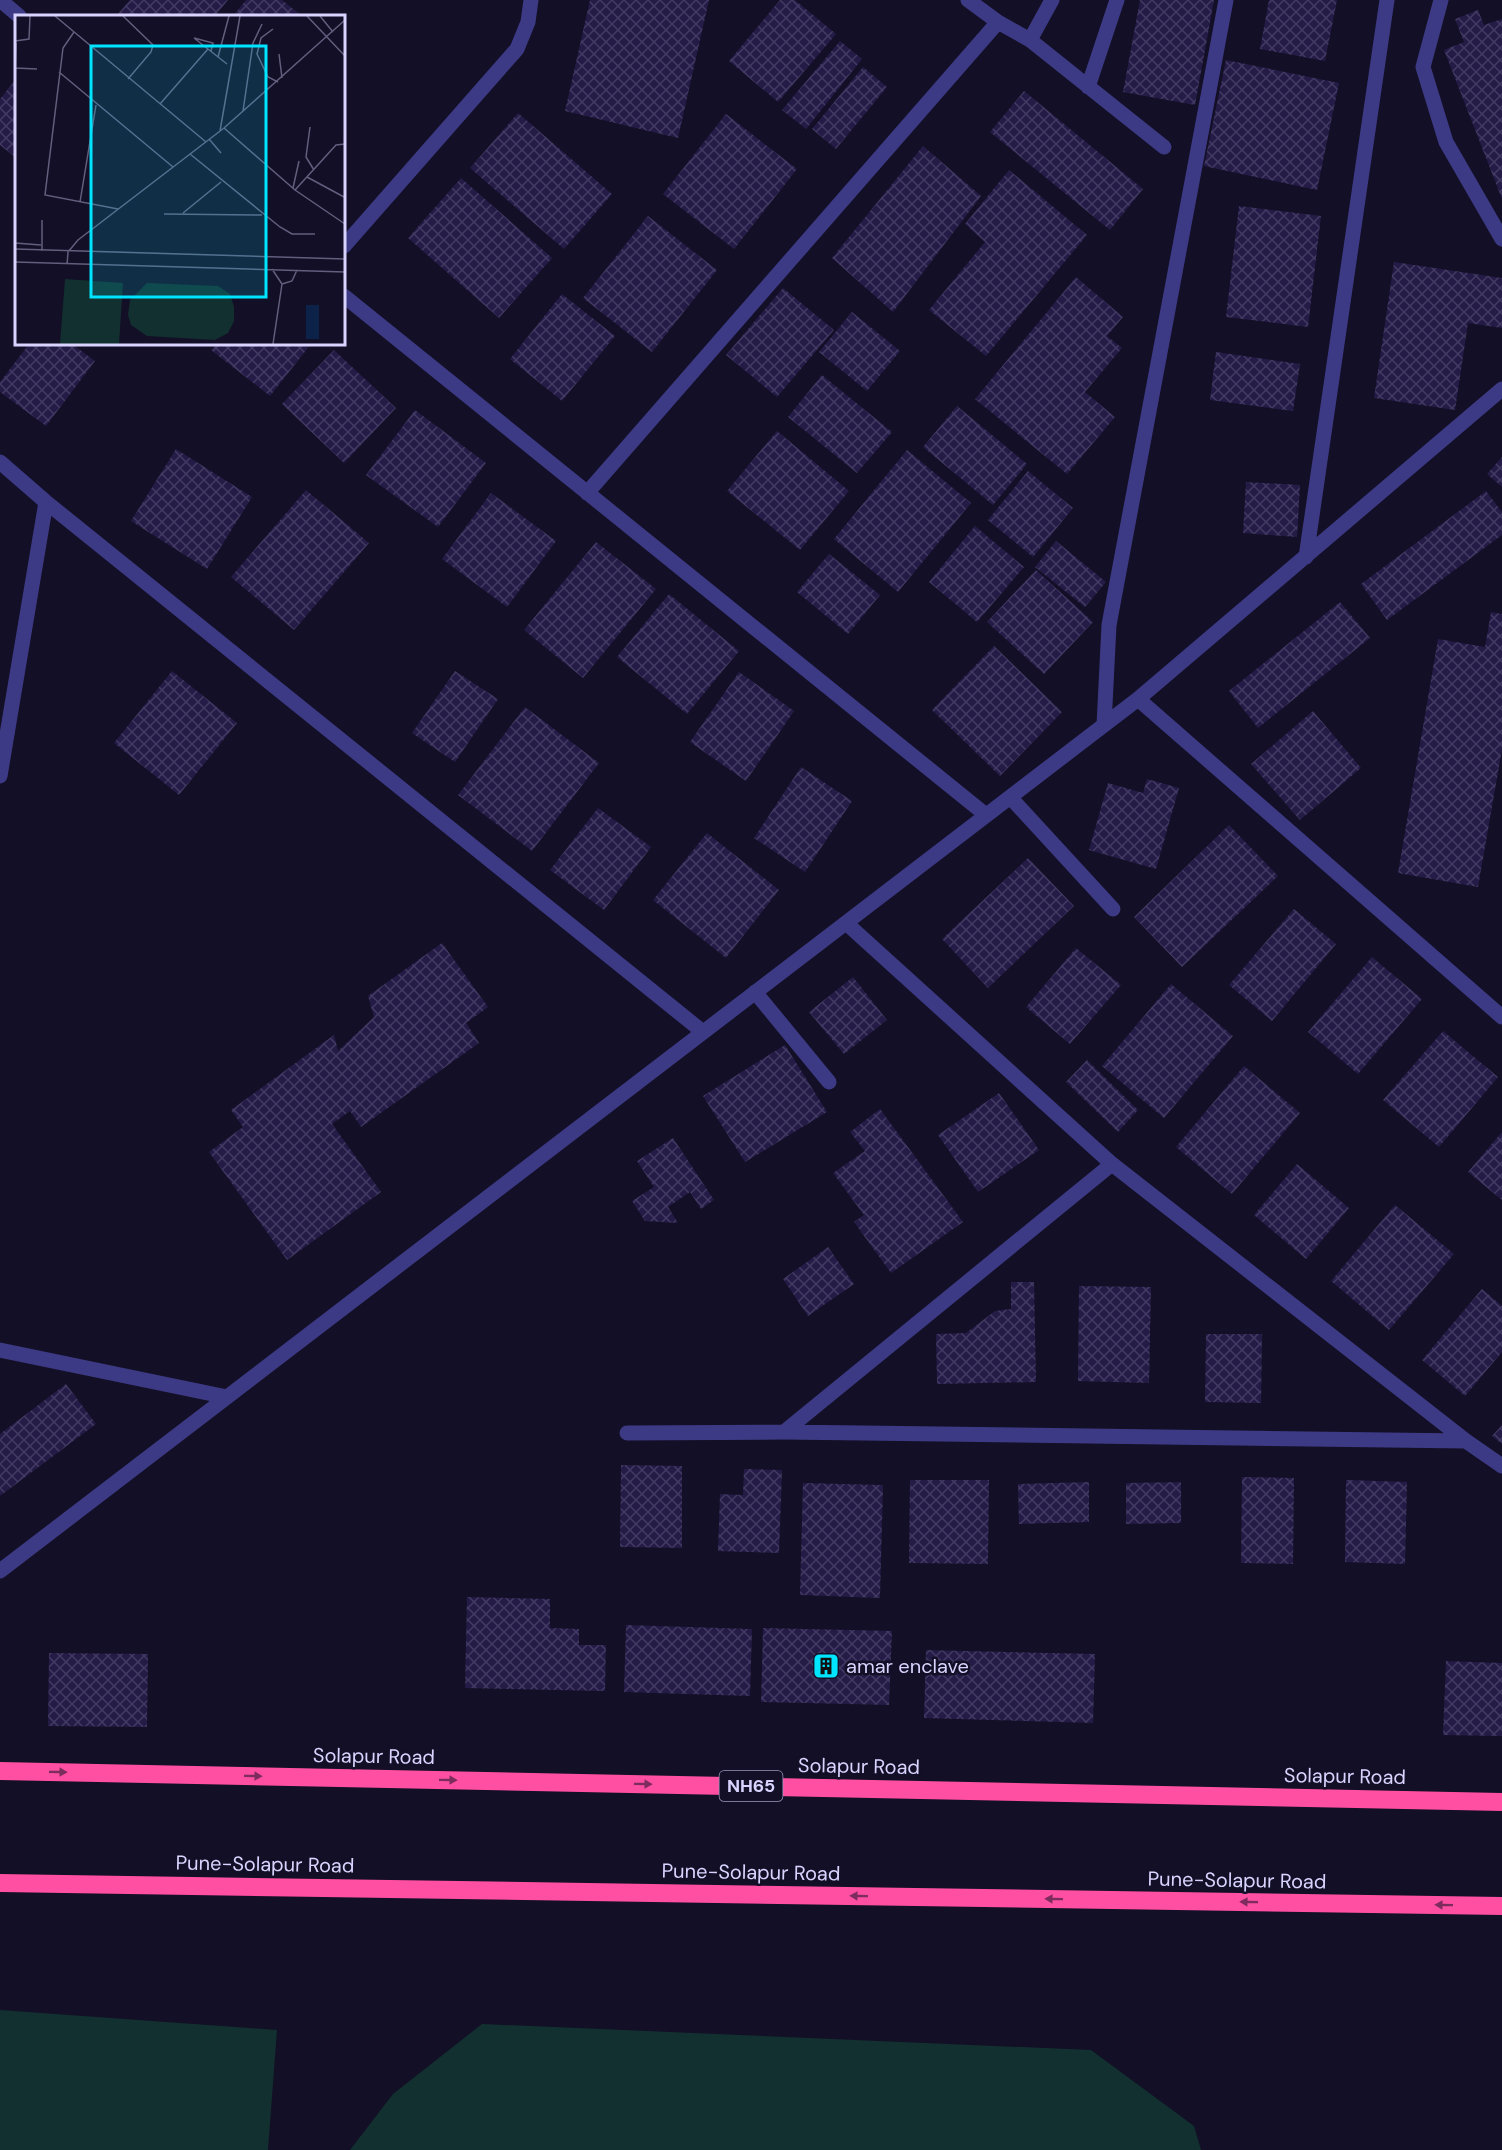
<svg xmlns="http://www.w3.org/2000/svg" width="1502" height="2150" font-family="'DM Sans',sans-serif">
<style>
.green{fill:#12302f}
.building{fill:url(#building-cross-hatch)}
.lines{fill:none;stroke-linecap:round;stroke-linejoin:round}
.minor{stroke:#3d3a85;stroke-width:15}
.highway{stroke:#ff4fa3;stroke-width:18}
.oneway{fill:#7d2c5e}
.labels{text-anchor:middle;stroke-width:5;stroke-linejoin:round;paint-order:stroke}
.shield{fill:#130f26;stroke:#9e99be;stroke-width:1.5}
.shield-label{font-size:18px;font-weight:bold;fill:#d9d4ff}
.poi-label{font-size:20px;fill:#d9d4ff;stroke:#130f26;text-anchor:start}
.street-label{font-size:20px;fill:#d9d4ff;stroke:#130f26}
.inset-road{fill:none;stroke:#625e7d;stroke-width:1.5}
.view{fill:#00e5ff;fill-opacity:0.15;stroke:#00e5ff;stroke-width:3}
.inset-edge{fill:none;stroke:#d9d4ff;stroke-width:3}
</style>
<defs>
<pattern id="building-cross-hatch" width="8" height="8" patternUnits="userSpaceOnUse" patternTransform="scale(1.5)"><rect width="8" height="8" fill="#241b47"/><path d="M0 0l8 8M0 8l8-8" fill="none" stroke="#433b63"/></pattern>
</defs>
<rect width="100%" height="100%" fill="#130f26"/>
<path class="green" d="M0,2010L277,2030L268,2150H0Z
M482,2024L1091,2050L1194,2126L1201,2150H350L393,2094Z"/>
<path class="building" d="M130,0H228L215,16H119L117,15Z
M246,0H282L302,16H233Z
M590,0H709L678,138L565,111Z
M780,0H795L836,34L778,102L729,61Z
M1140,0H1214L1195,105L1123,92Z
M1269,0H1337L1325,61L1260,49Z
M1478,10L1484,25L1502,19V199L1444,50L1464,42L1455,19Z
M840,41L862,59L806,129L782,110Z
M1226,60L1339,83L1317,190L1204,166Z
M863,67L887,87L836,149L812,129Z
M16,79V158L0,145V99Z
M1024,91L1143,189L1110,230L990,132Z
M518,113L612,194L564,249L470,168Z
M726,114L797,169L734,249L663,194Z
M923,146L981,196L893,312L832,258Z
M1009,170L1087,235L986,356L929,310L985,242L965,224Z
M461,178L552,258L499,318L408,238Z
M1239,206L1321,216L1308,327L1226,317Z
M648,216L717,270L652,352L583,298Z
M1394,262L1502,278V328L1468,323L1455,410L1374,398Z
M1076,277L1123,317L1107,336L1122,348L1085,392L1115,417L1067,474L975,399Z
M783,288L834,330L777,397L726,355Z
M562,294L615,336L562,401L510,359Z
M852,312L900,351L867,391L819,352Z
M29,344H72L95,361L46,426L0,392V382Z
M217,344H311L270,396L211,350Z
M334,350L396,408L344,463L282,404Z
M1216,352L1300,364L1293,411L1210,400Z
M822,375L892,432L857,473L788,417Z
M957,406L1027,464L993,505L923,447Z
M415,410L486,463L438,527L366,475Z
M777,431L849,491L800,550L727,491Z
M176,449L252,497L207,569L131,521Z
M907,450L971,503L898,592L834,539Z
M1502,457V487L1487,474Z
M1028,471L1073,508L1033,557L988,520Z
M1246,482L1300,485L1297,537L1243,533Z
M306,490L369,543L294,630L231,577Z
M1486,491L1502,512V535L1387,620L1361,584Z
M491,493L556,541L507,607L442,559Z
M975,526L1024,567L977,622L929,582Z
M1056,541L1106,582L1085,607L1035,567Z
M596,542L656,589L583,678L524,630Z
M829,554L880,595L848,634L797,592Z
M1036,570L1093,622L1044,674L987,622Z
M669,594L739,651L687,714L617,657Z
M1340,602L1370,638L1258,728L1229,691Z
M1491,612L1502,614V749L1478,887L1398,873L1438,639L1485,647Z
M994,646L1062,712L1000,776L932,710Z
M172,671L237,723L179,795L114,743Z
M455,671L498,699L455,762L412,733Z
M739,672L794,711L746,781L690,742Z
M525,707L599,763L532,851L458,795Z
M1313,711L1361,768L1300,820L1251,764Z
M801,767L852,801L805,872L754,838Z
M1147,779L1179,788L1156,869L1089,850L1108,783L1143,793Z
M598,808L651,847L604,910L550,870Z
M1229,825L1278,876L1182,967L1134,917Z
M707,833L779,890L726,958L653,900Z
M1028,858L1074,906L988,988L942,939Z
M1294,909L1336,944L1272,1021L1229,985Z
M442,943L488,1007L466,1023L479,1043L361,1127L350,1111L332,1124L381,1192L287,1260L209,1152L243,1127L231,1110L334,1035L338,1051L374,1017L368,996Z
M1076,948L1121,985L1070,1044L1026,1007Z
M1372,957L1422,999L1358,1074L1308,1032Z
M853,977L887,1020L844,1054L809,1012Z
M1171,984L1233,1036L1164,1118L1102,1066Z
M1443,1031L1498,1077L1439,1147L1383,1100Z
M785,1045L827,1112L745,1162L703,1096Z
M1087,1060L1138,1110L1118,1132L1066,1082Z
M1244,1066L1300,1113L1232,1194L1176,1147Z
M999,1093L1039,1150L978,1192L938,1135Z
M880,1109L963,1222L891,1273L854,1222L864,1215L833,1173L865,1151L850,1132Z
M1502,1132V1200L1468,1172Z
M673,1138L714,1200L701,1209L690,1192L668,1207L678,1223L645,1221L632,1201L654,1187L637,1161Z
M1297,1164L1349,1208L1306,1259L1254,1215Z
M1395,1205L1454,1254L1389,1330L1331,1281Z
M828,1247L854,1284L808,1316L783,1279Z
M1011,1282H1034L1036,1382L937,1384L936,1334L966,1333L995,1311L1011,1309Z
M1079,1286L1151,1287L1149,1383L1078,1381Z
M1482,1289L1502,1306V1352L1465,1396L1422,1360Z
M1206,1334H1262L1261,1403L1205,1402Z
M66,1384L96,1424L0,1496V1434Z
M1502,1425V1444L1492,1436Z
M621,1465L682,1466V1548L620,1547Z
M744,1469L782,1470L779,1553L718,1551L720,1494L743,1495Z
M1242,1477L1294,1478L1293,1564L1241,1563Z
M910,1480H989L988,1564L909,1563Z
M1346,1480L1407,1482L1405,1564L1345,1562Z
M1089,1482V1522L1019,1524L1018,1484Z
M1181,1482V1523L1126,1524V1483Z
M803,1483L883,1485L880,1598L800,1595Z
M467,1597L550,1599V1628L579,1629V1645H606L605,1691L465,1688Z
M626,1625L752,1629L750,1696L624,1692Z
M763,1628L892,1631L889,1705L761,1702Z
M926,1650L1095,1654L1093,1723L924,1718Z
M49,1653L148,1654L147,1727L48,1726Z
M1446,1661L1502,1663V1736L1443,1735Z"/>
<g class="lines">
<path class="minor" d="M0,0L19,16
M968,0L998,22L1030,40L1164,147
M1441,0L1423,67L1446,142L1502,239
M1030,40L1052,0
M1088,87L1117,0
M344,246L517,49L528,22L531,0
M344,296L986,815
M0,462L46,502L703,1032
M587,493L998,22
M1306,557L1387,0
M1138,699L1502,1017
M1104,725L1109,625L1226,0
M0,776L46,502
M1010,797L1113,909
M846,923L1112,1164L1466,1441L1502,1466
M755,992L829,1082
M0,1350L227,1397
M784,1432L1112,1164
M627,1433L784,1432L1466,1441
M0,1571L1138,699L1502,389"/>
<path class="highway" d="M0,1771L1502,1802
M0,1883L1502,1906"/>
</g>
<defs><path id="oneway-solid" d="M-6-.8H1V-3.2L6.5 0L1 3.2V.8H-6Z" transform="scale(1.5)"/></defs>
<g class="oneway">
<use href="#oneway-solid" transform="translate(58 1772) rotate(1)"/>
<use href="#oneway-solid" transform="translate(253 1776) rotate(1)"/>
<use href="#oneway-solid" transform="translate(448 1780) rotate(1)"/>
<use href="#oneway-solid" transform="translate(643 1784) rotate(1)"/>
<use href="#oneway-solid" transform="translate(859 1896) rotate(-179)"/>
<use href="#oneway-solid" transform="translate(1054 1899) rotate(-179)"/>
<use href="#oneway-solid" transform="translate(1249 1902) rotate(-179)"/>
<use href="#oneway-solid" transform="translate(1444 1905) rotate(-179)"/>
</g>
<defs>
<symbol id="building-square" viewBox="-11 -11 22 22"><rect x="-9" y="-9" width="18" height="18" rx="4" fill="#00e5ff" stroke="#130f26"/><path d="M-4-6H4V6H1V3H-1V6H-4ZM-2.5-4.3h1.7v1.8h-1.7ZM.8-4.3h1.7v1.8H.8ZM-2.5-1h1.7V.8h-1.7ZM.8-1h1.7V.8H.8Z" fill="#111"/></symbol>
</defs>
<g fill-rule="evenodd">
<use href="#building-square" x="811" y="1651" width="30" height="30"/>
</g>
<g class="labels">
<rect class="shield" x="719.5" y="1771" width="63" height="30" rx="4.5"/>
<g class="shield-label">
<text x="751" y="1792">NH65</text>
</g>
<g class="poi-label">
<text x="846" y="1673">amar enclave</text>
</g>
<g class="street-label">
<text transform="translate(374 1756) rotate(1)" y="7">Solapur Road</text>
<text transform="translate(859 1766) rotate(1)" y="7">Solapur Road</text>
<text transform="translate(1345 1776) rotate(1)" y="7">Solapur Road</text>
<text transform="translate(265 1864) rotate(1)" y="7">Pune-Solapur Road</text>
<text transform="translate(751 1872) rotate(1)" y="7">Pune-Solapur Road</text>
<text transform="translate(1237 1880) rotate(1)" y="7">Pune-Solapur Road</text>
</g>
</g>
<g transform="translate(15 15)">
<rect width="330" height="330" fill="#130f26"/>
<path d="M50,264L108,268L104,329H45ZM132,268L203,271L215,279L219,292V306L213,318L200,325L132,321L116,310L113,300L115,285Z" fill="#12302f"/>
<path d="M291,290H304V324H291Z" fill="#0c2248"/>
<path class="inset-road" d="M40,1L191,127M108,1L138,30L136,37L113,64M292,1L330,41M305,1L318,17M258,14L246,23L242,39L253,62L263,67M59,17L48,33L30,180L103,194M0,26L14,24L15,1M196,36L198,28L179,23L212,49M264,39L267,63M203,42L214,1M0,53L22,54M44,57L158,152M0,60L1,28M145,89L193,34M228,96L238,28L247,9M295,112L291,142L299,155M209,113L280,175L330,209M205,116L225,1M194,124L206,138M175,139L265,212L277,219H300M292,162L329,182M278,173L284,146M280,175L321,130L330,129M65,187L81,90M168,198L206,167M149,199L247,200M0,228L26,230M0,234L330,244M27,236V205M0,247L330,257M52,250L53,237L63,225L209,113L330,5M257,254L267,269M267,269L277,266L282,255M258,329L267,269"/>
<path class="view" d="M76,31H251V282H76Z"/>
<rect width="330" height="330" class="inset-edge"/>
</g>
</svg>
